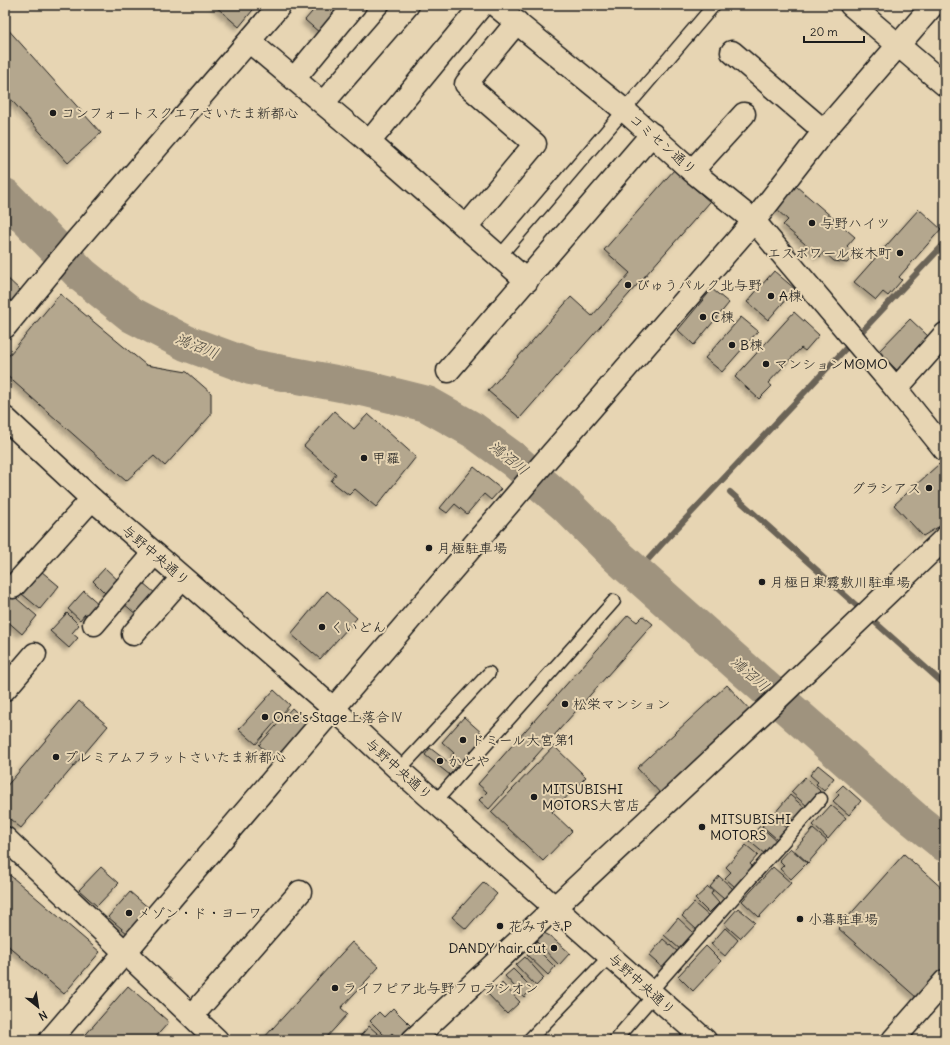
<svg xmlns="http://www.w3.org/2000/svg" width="950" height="1045" font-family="Delius,'Klee One',sans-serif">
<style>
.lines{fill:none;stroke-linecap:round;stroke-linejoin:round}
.stream{stroke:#6b6357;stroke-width:6}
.river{stroke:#9f937e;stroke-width:36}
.building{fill:#b4a78e;stroke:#1c1c1c;filter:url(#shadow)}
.lane-casing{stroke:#1c1c1c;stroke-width:15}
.street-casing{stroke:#1c1c1c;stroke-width:25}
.secondary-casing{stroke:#1c1c1c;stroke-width:25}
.lane{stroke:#e7d5b3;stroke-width:12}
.street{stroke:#e7d5b3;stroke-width:22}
.secondary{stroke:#e7d5b3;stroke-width:22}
.poi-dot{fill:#1c1c1c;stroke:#e7d5b3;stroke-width:1.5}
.labels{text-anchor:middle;stroke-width:4;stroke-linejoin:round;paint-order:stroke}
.poi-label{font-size:14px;fill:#1c1c1c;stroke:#e7d5b3;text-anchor:start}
.street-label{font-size:14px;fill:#1c1c1c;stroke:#e7d5b3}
.water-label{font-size:15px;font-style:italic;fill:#4a463e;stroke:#e7d5b3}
</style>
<defs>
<filter id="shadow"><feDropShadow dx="-3.5" dy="3.5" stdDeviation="2" flood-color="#0004"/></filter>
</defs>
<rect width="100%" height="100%" fill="#e7d5b3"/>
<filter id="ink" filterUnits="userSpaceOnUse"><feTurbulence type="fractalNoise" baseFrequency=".025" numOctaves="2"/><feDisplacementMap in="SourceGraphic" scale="8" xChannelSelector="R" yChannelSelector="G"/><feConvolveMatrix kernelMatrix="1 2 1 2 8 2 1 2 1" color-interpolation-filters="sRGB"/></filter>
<g filter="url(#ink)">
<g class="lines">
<path class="stream" d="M730,492L945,685
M636,573L662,544L945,243"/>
<path class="river" d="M5,196L82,275L132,315L186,343L251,367L367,389L427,404L473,430L514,460L567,506L617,556L737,663L914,819L945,844"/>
</g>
<path class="building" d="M214,5H257L239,27Z
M318,5H344L320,33L305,20Z
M5,26L101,133L68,163L5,93Z
M674,170L710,202L520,418L488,391L571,297L592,316L630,273L604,250Z
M796,186L855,237L847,246L855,254L847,263L834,261L824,252L820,257L783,225L788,220L776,209Z
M919,209L941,229L899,277L902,280L888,296L883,292L876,300L854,282Z
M774,271L795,289L768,320L747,302Z
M5,276L21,291L12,302L5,296Z
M712,289L729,303L694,345L678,330Z
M60,294L146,365L187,372L211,393V415L165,466L154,456L126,481L5,374V360Z
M794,312L819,335L805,351L801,348L768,383L772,386L759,399L735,377Z
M741,317L758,331L722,372L705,358Z
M910,319L928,336L914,351L918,355L900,373L878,352Z
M334,411L354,429L368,414L416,457L376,507L355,489L349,495L331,481L336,474L304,446Z
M939,464L945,470V523L923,536L894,505Z
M474,467L501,489L491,500L484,494L467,514L455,504L447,513L440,508Z
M105,568L121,583L109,597L93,581Z
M41,571L59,586L40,609L22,594Z
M142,582L156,594L137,615L123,603Z
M84,591L100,605L89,617L85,614L80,620L68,609Z
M327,591L357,618L320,659L291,634Z
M9,592L37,616L22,634L5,619V597Z
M67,613L79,625L72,633L78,638L69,648L50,631Z
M628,615L637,622L643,616L653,624L489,809L479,800L487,792L478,784Z
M727,685L752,712L662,795L637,768Z
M274,690L290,705L256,744L239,729Z
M79,701L108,726L21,828L5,815V788Z
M292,708L309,724L276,760L259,745Z
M464,717L483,734V738L460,764L451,756L454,753L442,742Z
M554,746L586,777L552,812L572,831L543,861L491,812Z
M430,748L456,768L450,775L425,755Z
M818,765L834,778L824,791L816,784L818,782L810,775Z
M805,777L820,791L807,806L791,792Z
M843,785L861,801L849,815L833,801L839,795L836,792Z
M790,795L806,809L795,822L791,818L788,821L785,818L783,821L774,814Z
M831,805L846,818L828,839L813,825Z
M772,815L787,828L777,839L762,826Z
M760,826L778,842L766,855L748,840Z
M813,829L827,841L808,863L794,850Z
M746,845L758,855L750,864L753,867L735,887L725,878L731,872L726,867Z
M790,848L807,863L791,879L780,869L784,865L779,860Z
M904,854L945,891V967L917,998L838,928Z
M101,867L119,883L97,906L79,890Z
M773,867L791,883L759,917L742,901Z
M5,871L100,952L64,994L5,943Z
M719,876L733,889L724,899L710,887Z
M484,882L497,894L466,929L452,917Z
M708,887L713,891L711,894L719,903L709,913L695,899Z
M130,892L150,909L128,934L108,917Z
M694,903L710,917L698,931L682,916Z
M738,908L755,922L740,938L724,924Z
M678,918L695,934L681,950L664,935Z
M725,928L738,940L725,956L711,944Z
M544,933L550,936L570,953L559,965L536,941Z
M663,939L678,952L664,969L649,956Z
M352,942L379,967L341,1008L348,1014L324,1040H262Z
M706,946L721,961L693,991L678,976Z
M535,947L555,967L548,975L527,955Z
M525,957L544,978L536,986L516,965Z
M513,969L533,989L524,997L505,976Z
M502,983L520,1002L507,1014L487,993L495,986L496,988Z
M128,986L169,1022L153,1040H81Z
M393,1008L414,1029L403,1040H399L392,1033L387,1038L370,1021L379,1012L384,1017Z
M369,1026L385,1040H357Z"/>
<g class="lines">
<defs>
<path id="lane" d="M499,257L714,5
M399,770L489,673
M435,802L614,601
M650,992L821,799
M529,1040L610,956
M615,1040L654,995"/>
<path id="street" d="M495,5L624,110L692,171L754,221L896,389L945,450
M851,5L945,85
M250,42L369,142L527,281
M732,52L824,131
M294,79L355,5
M323,103L408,5
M369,142L482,5
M692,171L744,114
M466,227L535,144L466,84L517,22
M5,327L76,241L280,5
M448,371L652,134
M896,389L945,334
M13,587L92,499
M94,624L154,554
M133,634L182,578
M5,689L35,654
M5,838L217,1040
M192,1016L300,892
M50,1040L542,465L754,221L824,131L933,5
M413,1040L772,704L945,538
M893,1040L945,981"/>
<path id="secondary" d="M5,418L92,499L334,709L399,770L705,1040"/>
</defs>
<use href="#lane" class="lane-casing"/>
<use href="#street" class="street-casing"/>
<use href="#secondary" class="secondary-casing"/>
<use href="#lane" class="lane"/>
<use href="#street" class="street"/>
<use href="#secondary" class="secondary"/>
</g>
</g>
<g class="poi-dot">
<circle cx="53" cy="113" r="4"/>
<circle cx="812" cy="223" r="4"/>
<circle cx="900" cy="253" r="4"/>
<circle cx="628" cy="285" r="4"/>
<circle cx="771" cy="296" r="4"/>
<circle cx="703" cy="317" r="4"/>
<circle cx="732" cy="345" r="4"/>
<circle cx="766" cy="364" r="4"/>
<circle cx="364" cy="458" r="4"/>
<circle cx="929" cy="488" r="4"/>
<circle cx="429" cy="548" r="4"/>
<circle cx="762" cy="582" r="4"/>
<circle cx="322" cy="627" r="4"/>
<circle cx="565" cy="704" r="4"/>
<circle cx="265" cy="717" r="4"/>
<circle cx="463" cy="740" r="4"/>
<circle cx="56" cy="757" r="4"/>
<circle cx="440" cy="761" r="4"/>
<circle cx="534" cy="797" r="4"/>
<circle cx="702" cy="827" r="4"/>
<circle cx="129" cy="913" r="4"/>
<circle cx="800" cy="919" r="4"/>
<circle cx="500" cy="926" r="4"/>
<circle cx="554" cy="948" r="4"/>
<circle cx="335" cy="988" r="4"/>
</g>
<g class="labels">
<g class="poi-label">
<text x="61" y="118">コンフォートスクエアさいたま新都心</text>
<text x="820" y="228">与野ハイツ</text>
<text x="892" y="258" text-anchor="end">エスポワール桜木町</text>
<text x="636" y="290">びゅうパルク北与野</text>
<text x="779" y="301">A棟</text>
<text x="711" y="322">C棟</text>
<text x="740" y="350">B棟</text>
<text x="774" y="369">マンションMOMO</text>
<text x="372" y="463">甲羅</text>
<text x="921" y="493" text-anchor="end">グラシアス</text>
<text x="437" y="553">月極駐車場</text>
<text x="770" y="587">月極日東霧敷川駐車場</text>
<text x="330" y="632">くいどん</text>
<text x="573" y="709">松栄マンション</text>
<text x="273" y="722">One's Stage上落合Ⅳ</text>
<text x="471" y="745">ドミール大宮第1</text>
<text x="64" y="762">プレミアムフラットさいたま新都心</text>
<text x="448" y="766">かどや</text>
<text x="542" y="794">MITSUBISHI<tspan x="542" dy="16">MOTORS大宮店</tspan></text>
<text x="710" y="824">MITSUBISHI<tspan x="710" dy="16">MOTORS</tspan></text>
<text x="137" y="918">メゾン・ド・ヨーワ</text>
<text x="808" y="924">小暮駐車場</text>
<text x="508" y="931">花みずきP</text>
<text x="546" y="953" text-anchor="end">DANDY hair cut</text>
<text x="343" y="993">ライフピア北与野フロラシオン</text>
</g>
<g class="street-label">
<text transform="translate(663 144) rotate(41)" y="5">コミセン通り</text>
<text transform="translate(156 555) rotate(41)" y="5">与野中央通り</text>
<text transform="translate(399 769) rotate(42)" y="5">与野中央通り</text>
<text transform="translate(642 984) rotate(42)" y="5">与野中央通り</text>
</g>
<g class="water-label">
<text transform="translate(197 346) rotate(22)" y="5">鴻沼川</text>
<text transform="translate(509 458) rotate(39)" y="5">鴻沼川</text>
<text transform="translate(750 674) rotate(41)" y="5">鴻沼川</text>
</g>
</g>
<rect width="950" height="1045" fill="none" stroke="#e7d5b3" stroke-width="20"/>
<rect x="10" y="10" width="930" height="1025" fill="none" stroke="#1c1c1c" stroke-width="1.5" filter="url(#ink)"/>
<g transform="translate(38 1007) rotate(150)" stroke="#e7d5b3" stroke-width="3" paint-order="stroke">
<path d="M0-3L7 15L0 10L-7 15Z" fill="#1c1c1c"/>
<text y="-6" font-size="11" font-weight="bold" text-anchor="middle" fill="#1c1c1c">N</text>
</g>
<path d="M804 36v6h60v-6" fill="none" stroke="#1c1c1c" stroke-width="2"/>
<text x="810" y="36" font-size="12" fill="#1c1c1c" stroke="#e7d5b3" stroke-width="3" paint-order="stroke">20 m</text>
</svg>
